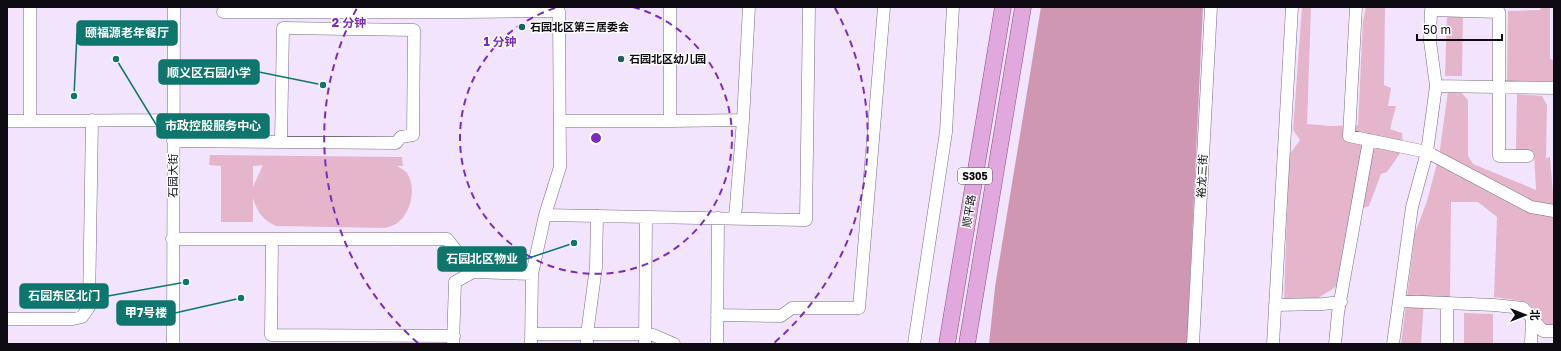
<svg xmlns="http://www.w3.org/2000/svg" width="1561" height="351" font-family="'Golos Text','Noto Sans SC',sans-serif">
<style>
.green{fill:#e5b6cb;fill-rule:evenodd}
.forest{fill:#cf97b1}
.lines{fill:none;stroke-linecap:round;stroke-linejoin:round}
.minor-casing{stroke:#786c82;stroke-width:13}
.major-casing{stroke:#8a4b87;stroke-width:17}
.minor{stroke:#fff;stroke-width:12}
.major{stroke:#e0a8dc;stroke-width:16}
.ring{fill:none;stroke:#7b2cbf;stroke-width:2;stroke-dasharray:7 5}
.poi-dot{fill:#14616c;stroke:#fff;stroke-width:1.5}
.labels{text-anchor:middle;stroke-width:3;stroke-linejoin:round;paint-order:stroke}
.shield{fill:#fff;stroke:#57545a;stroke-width:1}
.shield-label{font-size:10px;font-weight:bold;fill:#0f0b13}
.poi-label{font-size:11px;font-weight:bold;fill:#0f0b13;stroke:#fff;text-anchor:start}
.street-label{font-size:11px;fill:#0f0b13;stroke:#fff}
.centre{fill:#7b2cbf;stroke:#fff;stroke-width:2}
.ring-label{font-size:12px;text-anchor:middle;font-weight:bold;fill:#7b2cbf;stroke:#fff;stroke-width:3;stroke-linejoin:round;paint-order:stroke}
.leader{fill:none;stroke:#0f766e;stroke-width:1.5}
.callout-dot{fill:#0f766e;stroke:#fff;stroke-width:1.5}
.callout{fill:#0f766e;stroke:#0f766e;stroke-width:1.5}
.callout-label{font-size:12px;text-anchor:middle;font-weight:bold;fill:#fff}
</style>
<rect width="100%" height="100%" fill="#f2e4fd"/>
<path class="green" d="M1302,7H1313L1311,8L1307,124L1331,126L1358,125L1363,21L1366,7H1385L1384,85L1391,88L1388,106H1396L1390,129L1402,133L1403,149L1387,172L1381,174L1369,206L1355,210L1341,258L1344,282L1310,303L1284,301L1289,155L1300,140L1293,130Z
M1541,7H1550V59L1554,60V81H1507L1508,11L1540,10Z
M1447,13L1463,14L1462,76H1445Z
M1448,91H1460L1468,100V156L1473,164L1536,190L1534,152L1516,150L1517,94L1542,96L1547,105L1546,158L1550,157L1554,206V327L1547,326L1527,302L1494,297L1497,217L1478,202H1451L1450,300H1424L1421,344H1401L1415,233L1427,201L1439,156Z
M210,155L402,157L403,166H397C400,168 405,170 407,173C417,188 411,214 396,224C392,226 388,227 384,228L276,226C263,220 257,212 253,198V222H221V166L209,165ZM263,165L253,187V166Z
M1464,313L1493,314V344H1464Z"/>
<path class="forest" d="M1041,7H1203L1187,344H989L995,287Z"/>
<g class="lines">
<defs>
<path id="minor" d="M30,7V121
M670,7V121L743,120
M1356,7L1349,136L1427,152L1531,207L1554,211
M223,12H463V7
M463,12L559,11L560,167L545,215L532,274L531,344
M1436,86L1554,88
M7,121L173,120
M560,121H670
M173,141L396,143L401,137L413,135L414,30L283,28L281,142
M1528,156H1499V12L1431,10L1430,41L1436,86L1427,152L1412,207L1399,301L1494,305L1523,308L1543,331H1554
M545,215L806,220L809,7
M735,218L743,120L749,7
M172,239H447L473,272
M272,240L271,335L454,336
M1447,303V344
M1275,305L1323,304L1341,302
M717,315L781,316L792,308H859L884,7
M7,319H73L82,317L89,307L92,120
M531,334H645L653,335L674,344
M173,344L174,7
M453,344L455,282L473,272L532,274
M587,344V334L596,267L597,216
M645,344L646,217
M717,344L718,218
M914,344L946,132L953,7
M1193,344L1211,7
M1273,344L1292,7
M1335,344L1338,313L1369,140
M1393,344L1399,301
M1531,344L1532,318"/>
<path id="major" d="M947,344L1003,7
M967,344L1023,7"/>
</defs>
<use href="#minor" class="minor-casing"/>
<use href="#major" class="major-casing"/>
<use href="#minor" class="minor"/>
<use href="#major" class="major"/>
</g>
<g class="ring">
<path d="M633 7A136 136 0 1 1 559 7"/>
<path d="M418 343A272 272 0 0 1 357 8M835 8A272 272 0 0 1 774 343"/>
</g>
<g class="poi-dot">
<circle cx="522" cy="27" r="4"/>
<circle cx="621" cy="59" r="4"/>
</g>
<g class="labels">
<rect class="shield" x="958" y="168" width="34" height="16" rx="3"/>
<g class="shield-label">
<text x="975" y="180">S305</text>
</g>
<g class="poi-label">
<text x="530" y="31">石园北区第三居委会</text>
<text x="629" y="63">石园北区幼儿园</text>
</g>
<g class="street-label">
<text transform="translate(173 176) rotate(-90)" y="4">石园大街</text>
<text transform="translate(1202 176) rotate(-87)" y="4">裕龙三街</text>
<text transform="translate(969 211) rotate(-81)" y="4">顺平路</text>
</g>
</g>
<circle cx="596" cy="138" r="6" class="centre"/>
<g class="ring-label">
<text x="349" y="27">2 分钟</text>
<text x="500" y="46">1 分钟</text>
</g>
<path class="leader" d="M74 96L77 33M323 85L259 72M116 59L157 126M574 243L526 259M186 282L108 296M241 298L175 313"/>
<g class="callout-dot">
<circle cx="74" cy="96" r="4"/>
<circle cx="323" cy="85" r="4"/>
<circle cx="116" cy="59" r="4"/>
<circle cx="574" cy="243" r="4"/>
<circle cx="186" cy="282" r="4"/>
<circle cx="241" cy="298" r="4"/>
</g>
<g class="callout">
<rect x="77" y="21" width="100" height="24" rx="4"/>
<rect x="159" y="60" width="100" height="24" rx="4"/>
<rect x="157" y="114" width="112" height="24" rx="4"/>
<rect x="438" y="247" width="88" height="24" rx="4"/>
<rect x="20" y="284" width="88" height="24" rx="4"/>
<rect x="117" y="301" width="58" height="24" rx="4"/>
</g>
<g class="callout-label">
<text x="127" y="37">颐福源老年餐厅</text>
<text x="209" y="77">顺义区石园小学</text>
<text x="213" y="130">市政控股服务中心</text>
<text x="482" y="263">石园北区物业</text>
<text x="64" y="300">石园东区北门</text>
<text x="146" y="317">甲7号楼</text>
</g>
<rect width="1561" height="351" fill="none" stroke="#0f0b13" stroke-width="16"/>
<g transform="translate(1525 315) rotate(90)" stroke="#ffffff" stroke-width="3" paint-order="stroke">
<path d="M0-3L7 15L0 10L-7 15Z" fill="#0f0b13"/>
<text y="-6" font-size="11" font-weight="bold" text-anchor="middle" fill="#0f0b13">北</text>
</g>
<path d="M1417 34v6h85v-6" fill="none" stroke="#0f0b13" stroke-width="2"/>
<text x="1423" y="34" font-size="12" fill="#0f0b13" stroke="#ffffff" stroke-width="3" paint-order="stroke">50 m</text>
</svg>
